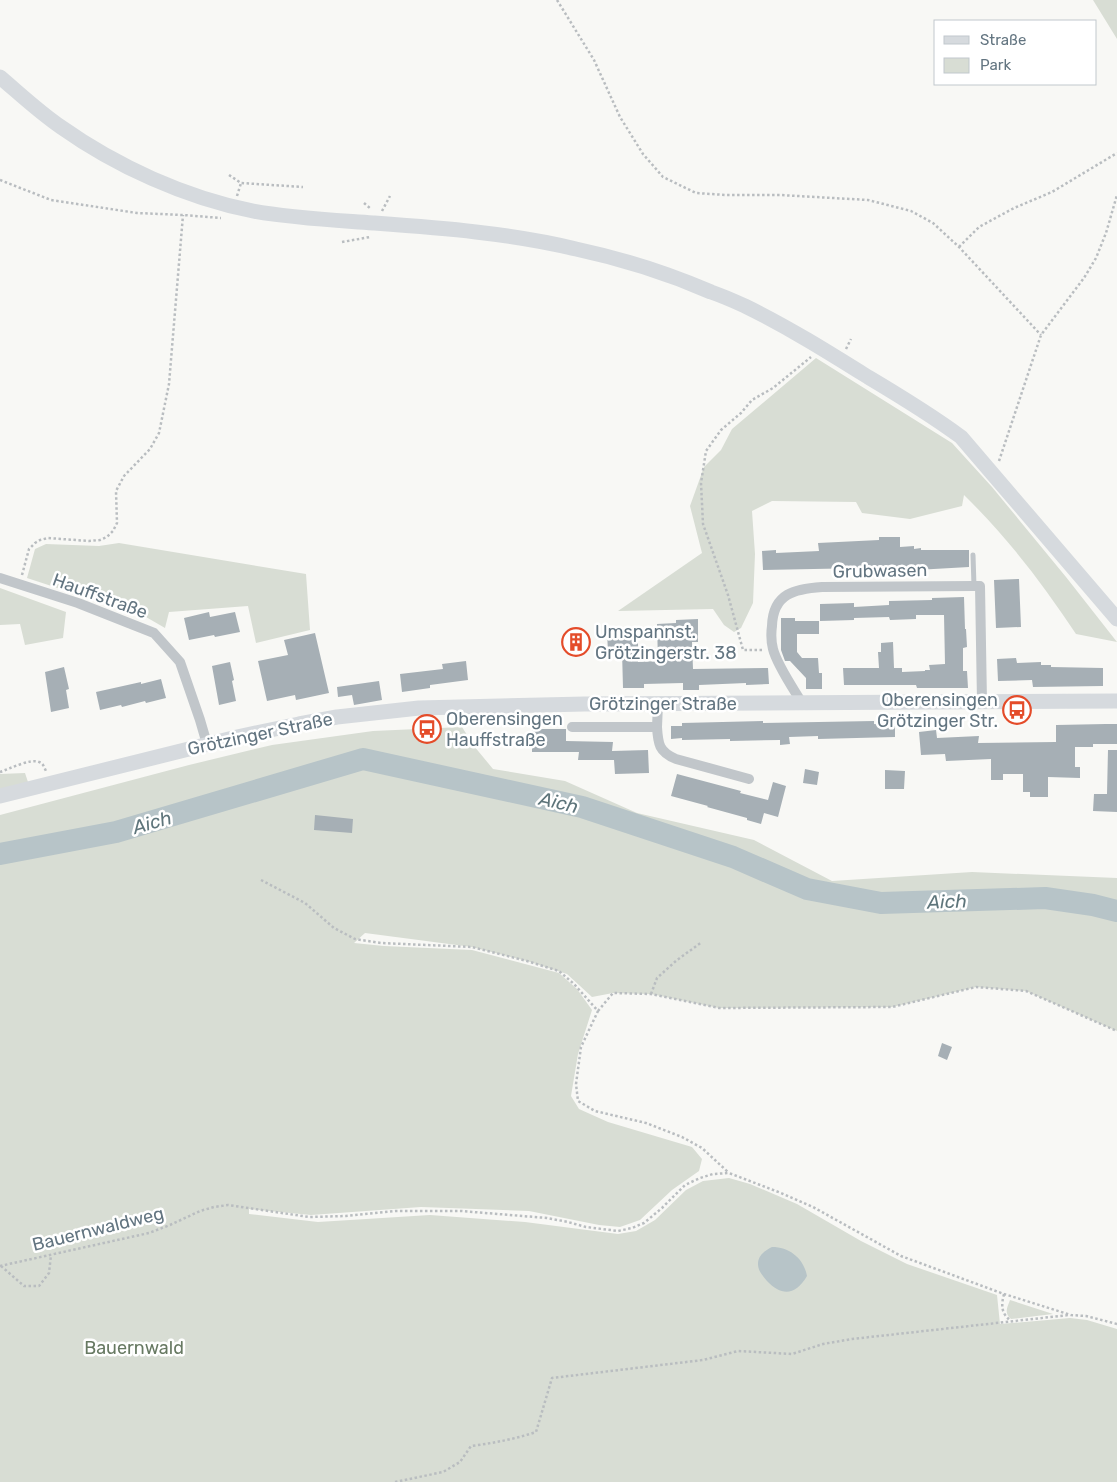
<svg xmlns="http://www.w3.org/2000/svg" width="1117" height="1482" font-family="Rubik,sans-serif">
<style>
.green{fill:#d8ddd4}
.water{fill:#b7c4c8}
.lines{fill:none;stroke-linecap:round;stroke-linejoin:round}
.river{stroke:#b7c4c8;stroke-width:22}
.building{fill:#a6afb5}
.path{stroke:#b9bdc0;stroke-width:2.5;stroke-dasharray:2.5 2.5;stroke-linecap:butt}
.lane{stroke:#c1c6ca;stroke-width:5}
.street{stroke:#c1c6ca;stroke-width:10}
.secondary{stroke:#d6dade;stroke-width:15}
.labels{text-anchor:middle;stroke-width:5;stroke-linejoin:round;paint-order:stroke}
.street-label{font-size:18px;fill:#637581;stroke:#fff}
.poi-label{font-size:18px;fill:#637581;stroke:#fff;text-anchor:start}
.park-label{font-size:18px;fill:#677962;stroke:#fff}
.water-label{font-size:19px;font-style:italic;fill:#5e757b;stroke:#fff}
</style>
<rect width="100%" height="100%" fill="#f8f8f5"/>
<path class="green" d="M1093,0H1117V39Z
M816,358L952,443L992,487L1066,577L1117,642L1076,634C1043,584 1007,537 964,495L962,506L910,519L862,513L856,502L772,501L752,511L755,554L753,603L741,628L734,632L724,625L713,609L618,611L702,553L690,506L704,467L721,450L732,429Z
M119,543L306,574L310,630L256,643L248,606L169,612L165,628L146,617L27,578L35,549L46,544L99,546Z
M0,588L66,612L63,638L25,645L20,624L0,625Z
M462,727L474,746L493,769L565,781L637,813L754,840L832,881L972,872L1117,878V1031L1026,991L976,987L892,1007L719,1008L651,994L613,993L592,997L567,974L527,961L472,947L365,933L354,943L384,946L472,950L559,973L577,989L592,1010L578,1054L571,1096L579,1109L608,1122L692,1147L702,1159L699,1171L672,1190L640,1220L620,1227L599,1225L529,1211L421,1207L311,1215L249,1209V1214L318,1222L430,1215L525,1222L618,1234L636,1231L655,1220L686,1190L703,1181L729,1178L750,1184L797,1204L861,1241L907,1264L997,1295L1000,1324L1070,1318L1087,1320L1117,1329V1482H0V815L189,765L272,745L373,731Z
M25,773L28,782L0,790V774Z
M1010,1300L1053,1314L1011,1319C1004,1313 1007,1308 1010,1300Z"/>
<path class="water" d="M772,1247C790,1247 804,1259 807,1276C796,1295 782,1297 767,1281C763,1276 758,1271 758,1264C758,1255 766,1250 772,1247Z"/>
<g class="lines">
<path class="river" d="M0,854L116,832L363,759L582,807L733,857L807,889L881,903L1045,898L1093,905L1117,911"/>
</g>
<path class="building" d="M879,537H900V547L914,546V549L921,548V550H969V567L916,570L915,567L763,570L762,551L776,550V553L819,551L818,543L879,540Z
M1019,579L1021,627L996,628L994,580Z
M964,597L965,629H966L967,647L963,648V671H967L968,688H917L916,685H844L843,668H879L878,652H881V643L893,642L894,668H902V672L925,671V670H930L929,665L945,664L944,615H916V619L890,620L889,617L854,618V620L820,621V604L854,603V607L889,605V601L932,600V598Z
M209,612L210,617L235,612L240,632L215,637L214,635L189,640L184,618Z
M781,618H795V621H819V634H797V652L802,658H818L819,673H822V689H806V678L790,661H785L781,650Z
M698,619V642H692L693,669L768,668L769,684L746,685V683L699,685V690H683V683L644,684V688H623L622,651L608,652L607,632L638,631V662L658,661L657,624L676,623V620Z
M315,633L329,693L296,700L295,695L267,701L258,661L288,655L284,640Z
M1016,658L1017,663L1041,662V665H1051V667L1103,668V686L1033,687L1032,680L998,681L997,659Z
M466,661L468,680L430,685V688L402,692L400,674L443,669L442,664Z
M230,662L234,680L232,681L236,701L219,705L212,666Z
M64,667L69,689L66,690L69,708L51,712L45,672Z
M161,679L166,698L146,703L145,701L122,707L121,705L100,710L96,692L141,682V684Z
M379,681L382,700L354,705L352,695L338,697L337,687Z
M763,721V723L874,721V724L895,726V737L818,739V736L789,737L790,744L780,745V740L730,741V739L682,740V738L671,739V726H682V723Z
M1106,724H1117V744H1093V747H1075V767H1080V778L1048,777V797H1030V792H1023V774H1003V780H991V759L946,761L945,754L921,755L919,732L936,730L937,738L979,736L978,743L1056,742V725Z
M532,729H566V741L613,742L612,751L648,750L649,773L615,774L614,760H578L579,752H532Z
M1108,750H1117V812L1093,811L1094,794H1107Z
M805,769L819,772L817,785L803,783Z
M885,770L905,771L904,789H885Z
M677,774L741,791L740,793L768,800L773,782L786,786L778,817L764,813L761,824L747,820V818L707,807L708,806L671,796Z
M315,815L353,819L352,833L314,830Z
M942,1043L952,1047L947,1060L938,1056Z"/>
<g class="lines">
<path class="path" d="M557,0L594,60L620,117L643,154L663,177L696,193L726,195H780L868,200L911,211L933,223L959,247L1041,335
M229,175L241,183L303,187
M0,180L51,200L137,213L183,215L221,218
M237,196L241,183
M364,203L371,209
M382,211L390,196
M342,242L370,237
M959,247L979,227L1014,208L1052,192L1117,153
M846,349L851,339
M999,461L1041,335L1084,278L1096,258L1106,233L1117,195
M22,575L29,549L35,543L40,540L48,538L89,541L100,540L107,537L113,531L117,523L116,491L124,476L150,449L159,433L169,384L183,215
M762,650H743L728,595L703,524L701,483L706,451L721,430L741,413L752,400L773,388L811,357
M0,772C9,769 31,758 39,762C43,763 44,767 46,771
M261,880L305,903L334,928L355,939L381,943L472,947L527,961L559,971L574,984L598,1011L581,1047L576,1084L578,1101L595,1111L646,1123L682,1137L702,1148L729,1173
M651,994L657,978L677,960L702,942
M598,1011L613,993L651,994L719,1008L892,1007L976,987L1026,991L1117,1031
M0,1266L149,1233L170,1225L200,1211L214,1207L228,1205L309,1217L346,1216L395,1211H461L547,1218L568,1222L586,1227L618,1231L632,1228L644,1223L662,1208L685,1185L700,1178L713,1174L729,1173L781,1193L813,1207L901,1256L1004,1294L1071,1315L1086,1316L1117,1324
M1,1266L24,1286H39L49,1273L51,1255
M1004,1294C1001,1306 1001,1313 1011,1321
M395,1482L443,1472L460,1462L471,1446C494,1443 515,1439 536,1432L552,1378L703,1360L738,1351L792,1354L823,1344L852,1339L1069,1315"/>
<path class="lane" d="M973,555L974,586"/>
<path class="street" d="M0,578L78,603L154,633L180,662L200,720L207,744
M802,703C793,688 777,665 773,649C771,641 771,633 772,626C773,593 795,589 822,587L974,586H980L982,702
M572,727H657L658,704
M657,727C658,744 659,752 676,759L749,779"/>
<path class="secondary" d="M0,77C20,94 39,112 61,127C116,166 186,198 253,211C292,218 333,220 373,223C441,228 510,233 576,249C623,259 667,273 711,292C723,296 734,301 745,306C788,327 828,352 868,377C900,396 931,415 961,437L1117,619
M0,796L237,737L299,724L337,717L419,708L585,704L1117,701"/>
</g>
<defs>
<symbol id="building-ring" viewBox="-11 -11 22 22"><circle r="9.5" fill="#fff" stroke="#e44c2a" stroke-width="1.5"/><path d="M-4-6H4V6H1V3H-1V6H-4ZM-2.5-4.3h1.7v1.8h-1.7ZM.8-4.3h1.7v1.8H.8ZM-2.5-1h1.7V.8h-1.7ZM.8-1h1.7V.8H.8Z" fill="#e44c2a"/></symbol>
<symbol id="bus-ring" viewBox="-11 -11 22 22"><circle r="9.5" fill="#fff" stroke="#e44c2a" stroke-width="1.5"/><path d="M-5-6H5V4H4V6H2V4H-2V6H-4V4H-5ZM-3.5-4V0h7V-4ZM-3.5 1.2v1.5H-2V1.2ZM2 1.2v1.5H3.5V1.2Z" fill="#e44c2a"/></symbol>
</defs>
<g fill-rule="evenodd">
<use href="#building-ring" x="560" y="626" width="32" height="32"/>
<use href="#bus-ring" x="1001" y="694" width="32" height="32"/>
<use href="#bus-ring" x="411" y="713" width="32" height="32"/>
</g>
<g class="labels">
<g class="street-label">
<text transform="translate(880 571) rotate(-1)" y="6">Grubwasen</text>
<text transform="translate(100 596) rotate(20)" y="6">Hauffstraße</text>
<text x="663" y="710">Grötzinger Straße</text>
<text transform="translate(260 734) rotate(-12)" y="6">Grötzinger Straße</text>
<text transform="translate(98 1229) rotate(-14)" y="6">Bauernwaldweg</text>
</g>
<g class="poi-label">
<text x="595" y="638">Umspannst.<tspan x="595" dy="21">Grötzingerstr. 38</tspan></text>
<text x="998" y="706" text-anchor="end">Oberensingen<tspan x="998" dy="21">Grötzinger Str.</tspan></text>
<text x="446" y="725">Oberensingen<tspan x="446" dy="21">Hauffstraße</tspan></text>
</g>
<g class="park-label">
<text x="134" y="1354">Bauernwald</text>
</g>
<g class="water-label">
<text transform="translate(559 802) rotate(13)" y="7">Aich</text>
<text transform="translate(152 822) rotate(-16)" y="7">Aich</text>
<text transform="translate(947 901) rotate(-2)" y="7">Aich</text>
</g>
</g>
<rect x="934" y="20" width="162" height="65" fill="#ffffff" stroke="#c1c8cd"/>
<rect x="944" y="36" width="25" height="8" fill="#d6dade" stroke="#c1c8cd"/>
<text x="980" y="45" font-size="15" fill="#637581">Straße</text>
<rect x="944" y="58" width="25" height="15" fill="#d8ddd4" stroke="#c1c8cd"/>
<text x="980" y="70" font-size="15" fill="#637581">Park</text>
</svg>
